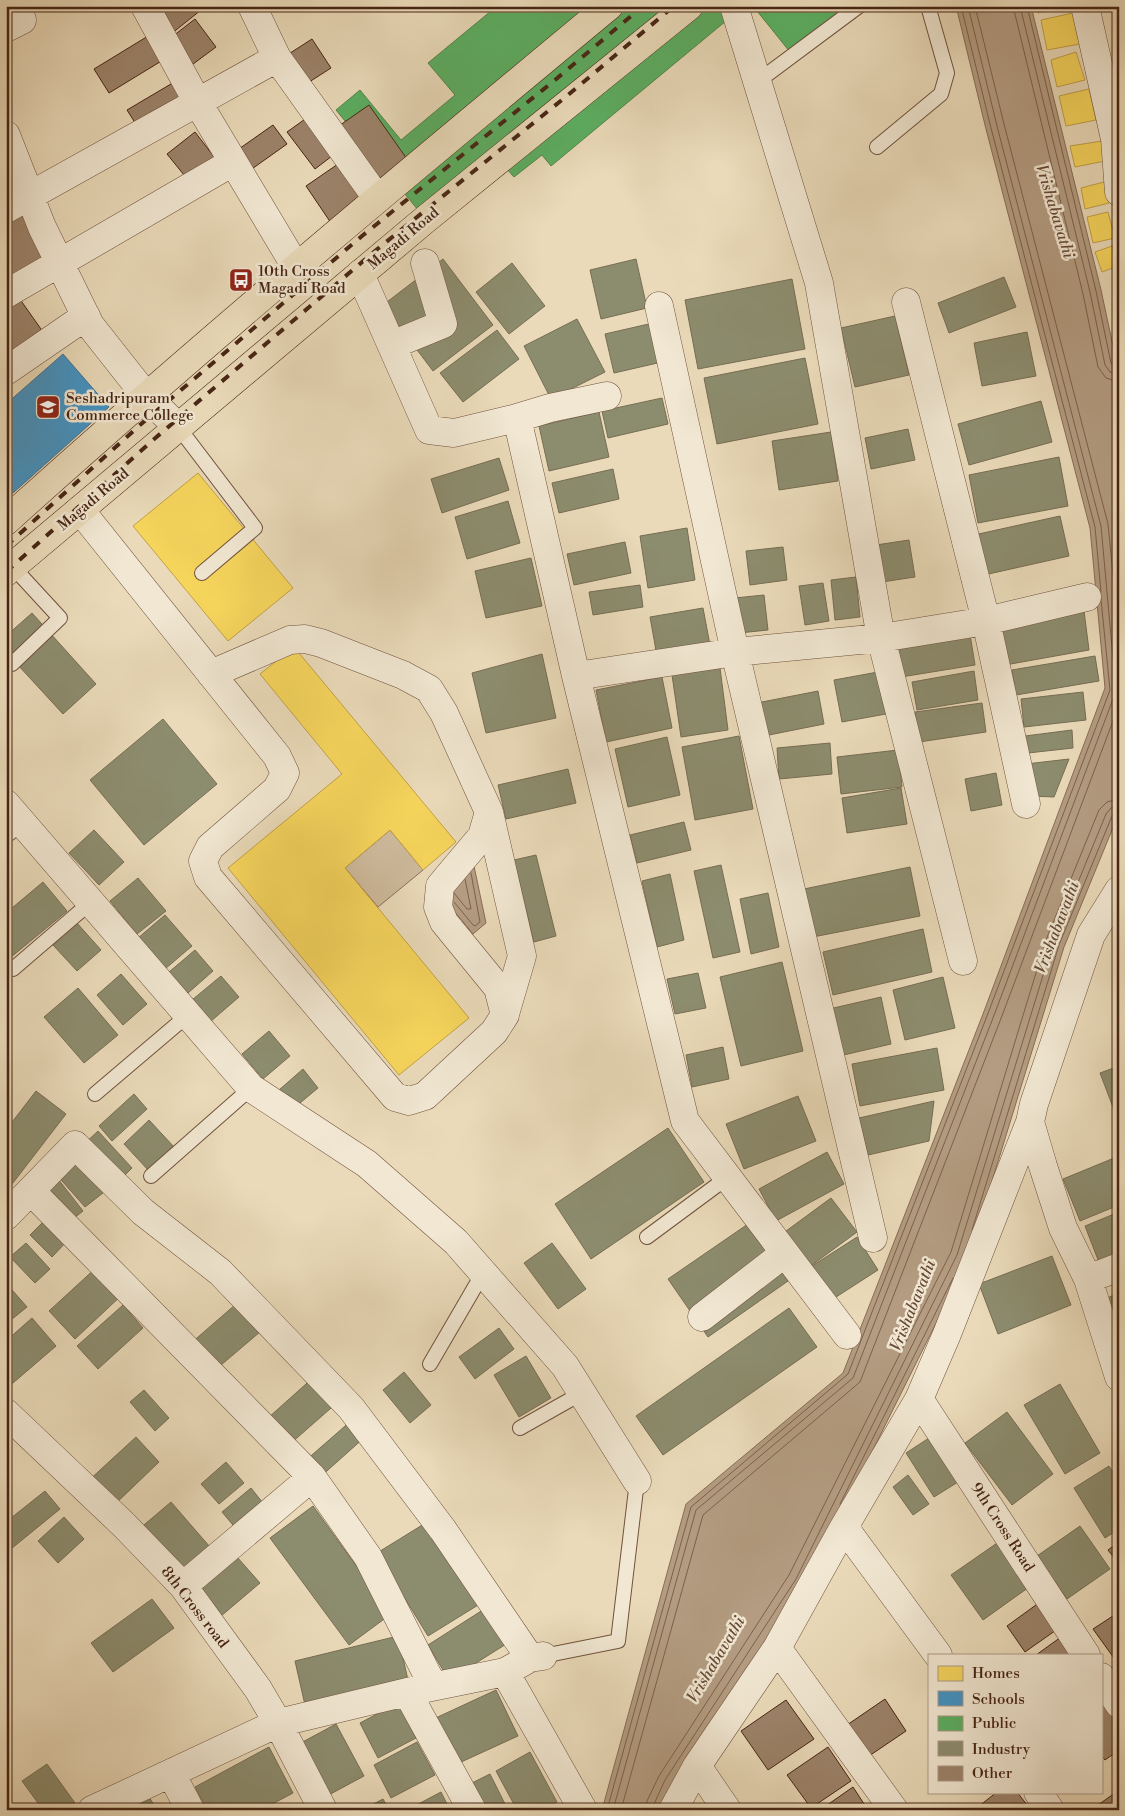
<svg xmlns="http://www.w3.org/2000/svg" width="1125" height="1816" font-family="'Libre Bodoni',serif">
<style>
.green{fill:#cebb9d;stroke:#8a7058}
.water{fill:#b39c81;stroke:#886c55}
.homes{fill:#f6d55c;stroke:#c2a046}
.schools{fill:#4393c3;stroke:#44728e}
.public{fill:#5aae61;stroke:#54854a}
.industry{fill:#8c8c6e;stroke:#776d53}
.lines{fill:none;stroke-linecap:round;stroke-linejoin:round}
.shore{stroke:#7d604a;stroke-width:1}
.building{fill:#9c836a;stroke:#472514}
.lane-casing{stroke:#70523d;stroke-width:16}
.street-casing{stroke:#70523d;stroke-width:29}
.primary-casing{stroke:#472514;stroke-width:29}
.lane{stroke:#f1e7d2;stroke-width:14}
.street{stroke:#f1e7d2;stroke-width:28}
.primary{stroke:#eadab9;stroke-width:28}
.rail{stroke:#472514;stroke-width:4;stroke-dasharray:9 9;stroke-linecap:butt}
.labels{text-anchor:middle;stroke-width:5;stroke-linejoin:round;paint-order:stroke}
.street-label{font-size:15px;fill:#472514;stroke:#f1e7d2}
.poi-label{font-size:15px;fill:#472514;stroke:#f1e7d2;text-anchor:start}
.water-label{font-size:16px;font-style:italic;fill:#674935;stroke:#f1e7d2}
</style>
<rect width="100%" height="100%" fill="#eadab9"/>
<filter id="stains"><feTurbulence type="fractalNoise" baseFrequency=".004" numOctaves="4"/><feColorMatrix values="0 0 0 0 .2 0 0 0 0 .09 0 0 0 0 .02 0 0 0 .5 -.17"/></filter>
<radialGradient id="worn" r=".72"><stop offset=".6" stop-color="#630" stop-opacity="0"/><stop offset="1" stop-color="#630" stop-opacity=".3"/></radialGradient>
<path class="green" d="M390,830L423,870L378,907L345,868Z"/>
<path class="water" d="M956,6H1031L1101,290L1119,374V813L1064,947L968,1259L806,1584L663,1810H602L686,1504L843,1373L983,1014L1105,688L1090,528L986,129Z
M470,847L486,923L473,934L428,879Z"/>
<path class="homes" d="M1036,6H1067L1038,13Z
M1073,13L1080,44L1047,50L1041,20Z
M1076,52L1085,80L1057,87L1051,60Z
M1119,71V109L1112,73Z
M1089,89L1096,120L1066,126L1059,96Z
M1102,141L1105,161L1075,167L1070,146Z
M1104,182L1109,203L1085,209L1081,188Z
M1108,212L1115,238L1093,243L1087,217Z
M1112,246L1118,266L1102,272L1095,252Z
M198,473L293,588L228,641L133,526Z
M294,647L456,842L423,870L390,830L345,868L469,1018L399,1075L228,868L342,774L260,674Z"/>
<path class="schools" d="M63,354L109,407L13,493L6,486V404Z"/>
<path class="public" d="M497,6H744L551,166L542,155L514,177L505,167L432,227L336,110L360,90L401,140L455,95L428,63Z
M753,6H845L790,52Z"/>
<path class="industry" d="M443,259L493,325L433,371L383,305Z
M636,259L647,308L601,319L590,270Z
M512,263L545,306L509,334L476,292Z
M1004,277L1016,307L949,333L938,303Z
M792,279L805,349L698,369L685,300Z
M895,316L909,375L855,387L841,328Z
M577,319L605,372L551,399L524,346Z
M653,323L662,362L614,373L605,334Z
M497,330L519,359L463,402L440,373Z
M1027,332L1036,376L982,386L974,343Z
M805,358L818,424L717,444L704,378Z
M662,398L668,424L608,438L602,411Z
M1041,401L1052,442L969,465L958,424Z
M599,412L609,457L549,471L539,426Z
M908,429L915,460L871,469L865,438Z
M831,432L838,481L779,490L772,441Z
M1059,457L1068,506L978,523L969,475Z
M499,458L509,490L442,513L431,479Z
M613,469L619,499L559,513L552,483Z
M508,501L520,543L467,559L455,517Z
M1060,516L1069,556L984,575L974,535Z
M687,528L695,580L648,588L640,536Z
M909,540L915,577L882,582L876,545Z
M625,542L631,573L574,585L567,554Z
M783,547L787,580L750,585L746,551Z
M531,558L542,606L486,618L475,571Z
M856,577L860,617L835,620L831,580Z
M823,583L829,621L805,625L799,586Z
M640,585L643,607L593,615L589,592Z
M764,595L768,630L739,633L735,598Z
M703,608L710,645L657,656L650,617Z
M1084,611L1089,650L1005,665L998,624Z
M32,613L96,684L63,714L6,652V636Z
M969,628L975,665L901,677L895,641Z
M542,654L556,718L486,733L472,673Z
M1095,656L1099,681L1016,695L1012,670Z
M720,668L728,730L681,737L672,675Z
M974,671L978,700L917,710L912,682Z
M878,672L886,714L842,722L834,680Z
M662,677L672,728L606,742L596,690Z
M818,691L824,724L764,736L757,703Z
M1083,692L1086,720L1024,727L1021,699Z
M982,703L986,732L919,742L915,712Z
M163,719L217,784L144,845L90,780Z
M1072,730L1073,748L1028,753L1025,736Z
M739,736L753,809L695,820L682,747Z
M667,737L680,795L628,807L615,749Z
M830,743L832,774L779,779L777,748Z
M898,750L902,787L841,794L837,757Z
M1069,759L1054,797L1029,796L1026,764Z
M568,769L576,803L506,819L498,785Z
M996,773L1002,805L971,811L965,779Z
M901,788L907,824L847,833L842,798Z
M684,822L691,850L637,863L630,835Z
M94,830L124,862L99,885L69,853Z
M536,855L556,936L534,942L514,860Z
M721,865L740,952L713,958L694,871Z
M910,867L920,916L813,937L804,889Z
M670,874L684,940L657,947L642,881Z
M138,878L166,911L137,934L110,901Z
M43,882L67,911L10,958L6,953V913Z
M768,893L779,947L751,954L740,899Z
M165,915L192,946L165,969L138,938Z
M77,923L101,950L77,971L53,945Z
M923,929L932,972L833,995L823,952Z
M195,950L213,971L188,993L169,972Z
M782,962L803,1051L741,1066L720,977Z
M698,973L706,1008L675,1014L667,979Z
M121,974L147,1004L123,1025L97,995Z
M221,976L239,997L210,1022L192,1000Z
M943,977L955,1028L905,1040L893,990Z
M78,988L118,1035L84,1063L44,1017Z
M881,997L891,1044L835,1057L825,1010Z
M269,1031L290,1056L263,1079L242,1054Z
M723,1047L729,1079L692,1087L686,1055Z
M937,1048L944,1090L860,1106L852,1064Z
M1119,1066V1123L1100,1073Z
M303,1069L318,1088L294,1108L279,1090Z
M36,1091L66,1114L6,1192V1130Z
M134,1094L147,1109L112,1141L99,1126Z
M798,1096L816,1141L744,1169L726,1124Z
M934,1101L929,1141L868,1155L859,1118Z
M149,1120L175,1148L149,1171L124,1144Z
M668,1128L704,1182L591,1259L555,1204Z
M98,1131L132,1168L117,1183L82,1146Z
M827,1152L844,1184L776,1221L759,1189Z
M79,1155L108,1189L85,1207L56,1174Z
M1119,1156V1205L1080,1221L1063,1179Z
M58,1179L83,1211L69,1222L44,1190Z
M831,1198L857,1232L808,1268L782,1234Z
M1119,1212V1257L1100,1265L1085,1226Z
M47,1218L69,1239L52,1257L30,1235Z
M748,1224L788,1281L708,1337L668,1279Z
M857,1237L878,1270L833,1299L812,1266Z
M26,1243L50,1269L35,1283L10,1257Z
M552,1243L586,1289L558,1309L524,1263Z
M1052,1256L1071,1305L998,1334L979,1284Z
M98,1266L124,1293L75,1339L49,1311Z
M6,1283L27,1307L6,1324Z
M1119,1293V1325L1111,1329L1100,1301Z
M243,1298L267,1326L214,1371L190,1344Z
M123,1305L143,1328L98,1369L77,1346Z
M789,1308L817,1347L663,1455L636,1416Z
M32,1318L56,1346L6,1389V1341Z
M499,1328L514,1349L475,1379L459,1357Z
M526,1356L551,1398L519,1417L494,1375Z
M404,1372L431,1405L410,1423L383,1390Z
M316,1375L339,1401L290,1444L268,1418Z
M1060,1384L1100,1453L1065,1474L1024,1405Z
M144,1390L169,1418L155,1431L130,1402Z
M1007,1412L1053,1474L1012,1505L965,1443Z
M352,1420L366,1436L319,1478L305,1461Z
M136,1437L159,1462L110,1509L86,1483Z
M929,1438L958,1482L934,1497L906,1453Z
M226,1462L244,1483L219,1504L201,1484Z
M1109,1466L1119,1482V1529L1105,1538L1074,1488Z
M908,1475L929,1504L913,1515L893,1487Z
M251,1488L267,1508L238,1531L222,1512Z
M45,1491L60,1509L6,1553V1522Z
M171,1502L210,1547L177,1575L138,1530Z
M313,1506L391,1614L349,1645L270,1538Z
M64,1517L84,1539L58,1563L38,1541Z
M432,1519L483,1602L428,1636L377,1553Z
M1080,1526L1110,1569L1067,1599L1037,1556Z
M1000,1541L1032,1585L983,1620L951,1575Z
M237,1557L260,1583L221,1616L199,1590Z
M152,1599L174,1628L113,1672L91,1643Z
M489,1606L511,1641L449,1680L428,1645Z
M398,1636L408,1680L305,1705L295,1661Z
M496,1690L518,1736L448,1768L427,1722Z
M398,1703L416,1738L378,1758L360,1723Z
M336,1724L364,1776L325,1797L297,1745Z
M417,1742L435,1775L391,1798L374,1765Z
M269,1747L293,1793L261,1810H207L195,1787Z
M530,1752L557,1802L542,1810H517L496,1771Z
M47,1764L75,1803L66,1810H43L22,1781Z
M490,1774L508,1810H471L460,1789Z
M146,1792L157,1810H118Z
M441,1792L450,1810H407Z
M383,1799L389,1810H362Z"/>
<g class="lines">
<path class="shore" d="M961,6L991,128L1095,527L1101,592
M975,6L1004,124L1108,524L1119,635
M1013,6L1083,294L1098,367L1106,378L1119,382
M1020,6L1090,292L1105,365L1110,372L1119,374
M1027,6L1096,291L1111,363L1114,367L1119,368
M454,893L467,909H471L465,879
M454,902L473,925L475,926L480,922L471,873
M972,1230L1059,945L1112,816L1115,813H1119
M840,1504L953,1278
M607,1810L691,1507L848,1374L987,1016L1110,690L1101,599
M613,1810L696,1510L853,1378L993,1018L1116,691L1101,526L997,126L968,6
M621,1810L703,1515L860,1382L1000,1021L1119,705
M645,1810L647,1801L659,1776L789,1575L951,1252L1046,940L1099,810L1107,802L1119,799
M653,1810L654,1804L665,1780L796,1579L957,1255L1053,943L1106,814L1111,808L1119,806"/>
</g>
<path class="building" d="M150,6H197L201,10L171,34Z
M195,19L216,47L189,67L168,40Z
M153,33L168,57L109,93L94,69Z
M312,39L331,68L303,86L284,57Z
M176,81L190,104L141,132L127,110Z
M369,105L407,159L372,184L333,130Z
M308,117L336,153L315,169L287,132Z
M273,125L287,144L249,171L236,151Z
M195,132L215,158L184,175L167,154Z
M341,162L366,199L331,223L306,186Z
M23,204L51,255L6,278V213Z
M17,295L48,339L17,361L6,346V303Z
M1119,1542V1564L1108,1550Z
M1040,1602L1059,1628L1025,1652L1007,1626Z
M1119,1612V1665L1093,1629Z
M1068,1632L1084,1655H1036Z
M1101,1697L1119,1710V1750L1105,1760L1101,1755Z
M885,1699L906,1731L869,1756L847,1725Z
M786,1700L814,1739L768,1770L741,1731Z
M828,1747L851,1781L811,1808L787,1775Z
M853,1787L868,1810H820Z
M1119,1790V1810H1091Z
M997,1792H1017L1031,1810H974Z"/>
<g class="lines">
<defs>
<path id="lane" d="M757,82L859,6
M877,147L941,94L947,73L928,6
M179,428L255,528L202,573
M6,657L12,664L60,618L13,567
M6,836L23,823
M13,969L91,902
M95,1094L188,1015
M151,1176L251,1088
M647,1237L728,1177
M430,1364L483,1273
M520,1428L582,1393
M543,1656L618,1641L637,1481"/>
<path id="street" d="M145,6L198,103L296,267
M252,6L277,58L377,198
M734,6L819,283L881,638L963,961
M1085,6L1115,139L1119,192
M6,28L22,20L17,6
M6,135L42,227L90,325L146,396L179,428
M6,209L277,58
M360,274L429,430L454,433L517,418L576,676L735,652L881,638L986,621L1087,597
M6,294L233,162
M906,302L986,621L1026,804
M659,306L735,652L873,1238
M392,345L443,324L425,263
M6,371L86,316
M517,418L550,408L607,396
M80,510L277,756L285,773L277,789L210,847L203,861L208,877L395,1097L409,1101L425,1096L494,1032L505,1015L498,988L444,922L438,907L440,886L482,836L489,812L444,713L429,689L403,675L321,643L305,639L290,640L211,674
M576,676L685,1121L847,1335
M6,804L251,1088L367,1164L456,1242L565,1366L637,1481
M489,812L522,956L505,1014
M1119,890L1091,935L1034,1104L1030,1122L1043,1166L1063,1228L1088,1279L1119,1267
M31,1191L312,1477L183,1586
M6,1216L75,1145L143,1212L220,1272L351,1408L443,1530L530,1658
M1088,1279L1119,1377
M702,1317L785,1253
M919,1399L1086,1655
M6,1413L124,1525L183,1586L258,1689L278,1723L323,1810
M312,1477L368,1557L433,1686
M844,1527L938,1655
M777,1648L894,1810
M505,1672L583,1810
M1101,1677L1119,1704
M407,1692L472,1810
M697,1766L727,1810
M171,1773L190,1810
M1038,1792L1050,1810
M92,1810L278,1723L407,1692L505,1672L530,1658L543,1656
M673,1810L697,1766L777,1648L844,1527L919,1399L947,1334L1030,1122"/>
<path id="primary" d="M6,521C202,344 405,175 609,6
M6,572L427,218L689,6"/>
</defs>
<use href="#lane" class="lane-casing"/>
<use href="#street" class="street-casing"/>
<use href="#primary" class="primary-casing"/>
<use href="#lane" class="lane"/>
<use href="#street" class="street"/>
<use href="#primary" class="primary"/>
<path class="rail" d="M6,546L140,425L362,236L555,80L643,6
M6,572L153,440L375,251L568,95L674,6"/>
</g>
<defs>
<symbol id="bus-square" viewBox="-11 -11 22 22"><rect x="-9" y="-9" width="18" height="18" rx="4" fill="#8f2418" stroke="#f1e7d2"/><path d="M-5-6H5V4H4V6H2V4H-2V6H-4V4H-5ZM-3.5-4V0h7V-4ZM-3.5 1.2v1.5H-2V1.2ZM2 1.2v1.5H3.5V1.2Z" fill="#fff"/></symbol>
<symbol id="university-square" viewBox="-11 -11 22 22"><rect x="-9" y="-9" width="18" height="18" rx="4" fill="#8f2418" stroke="#f1e7d2"/><path d="M0-5L7-2L0 1L-7-2ZM-4 1L0 2.5L4 1V4Q0 6-4 4Z" fill="#fff"/></symbol>
</defs>
<g fill-rule="evenodd">
<use href="#bus-square" x="227" y="266" width="28" height="28"/>
<use href="#university-square" x="34" y="393" width="28" height="28"/>
</g>
<g class="labels">
<g class="street-label">
<text transform="translate(403 238) rotate(-40)" y="5">Magadi Road</text>
<text transform="translate(93 499) rotate(-40)" y="5">Magadi Road</text>
<text transform="translate(1003 1527) rotate(57)" y="5">9th Cross Road</text>
<text transform="translate(195 1607) rotate(52)" y="5">8th Cross road</text>
</g>
<g class="poi-label">
<text x="258" y="276">10th Cross<tspan x="258" dy="17">Magadi Road</tspan></text>
<text x="66" y="403">Seshadripuram<tspan x="66" dy="17">Commerce College</tspan></text>
</g>
<g class="water-label">
<text transform="translate(1056 211) rotate(73)" y="6">Vrishabavathi</text>
<text transform="translate(1056 927) rotate(-69)" y="6">Vrishabavathi</text>
<text transform="translate(912 1305) rotate(-68)" y="6">Vrishabavathi</text>
<text transform="translate(715 1659) rotate(-59)" y="6">Vrishabavathi</text>
</g>
</g>
<rect width="1125" height="1816" fill="none" stroke="#eadab9" stroke-width="25"/>
<rect x="8" y="8" width="1110" height="1801" fill="none" stroke="#472514" stroke-width="2.5"/>
<rect x="12" y="12" width="1100" height="1791" fill="none" stroke="#472514"/>
<rect x="928" y="1654" width="175" height="140" fill="#f1e7d2" stroke="#ad9986"/>
<rect x="938" y="1666" width="25" height="15" fill="#f6d55c" stroke="#ad9986"/>
<text x="972" y="1678" font-size="15" fill="#472514">Homes</text>
<rect x="938" y="1691" width="25" height="15" fill="#4393c3" stroke="#ad9986"/>
<text x="972" y="1704" font-size="15" fill="#472514">Schools</text>
<rect x="938" y="1716" width="25" height="15" fill="#5aae61" stroke="#ad9986"/>
<text x="972" y="1728" font-size="15" fill="#472514">Public</text>
<rect x="938" y="1741" width="25" height="15" fill="#8c8c6e" stroke="#ad9986"/>
<text x="972" y="1754" font-size="15" fill="#472514">Industry</text>
<rect x="938" y="1766" width="25" height="15" fill="#9c836a" stroke="#ad9986"/>
<text x="972" y="1778" font-size="15" fill="#472514">Other</text>
<rect width="100%" height="100%" filter="url(#stains)"/>
<rect width="100%" height="100%" fill="url(#worn)"/>
</svg>
